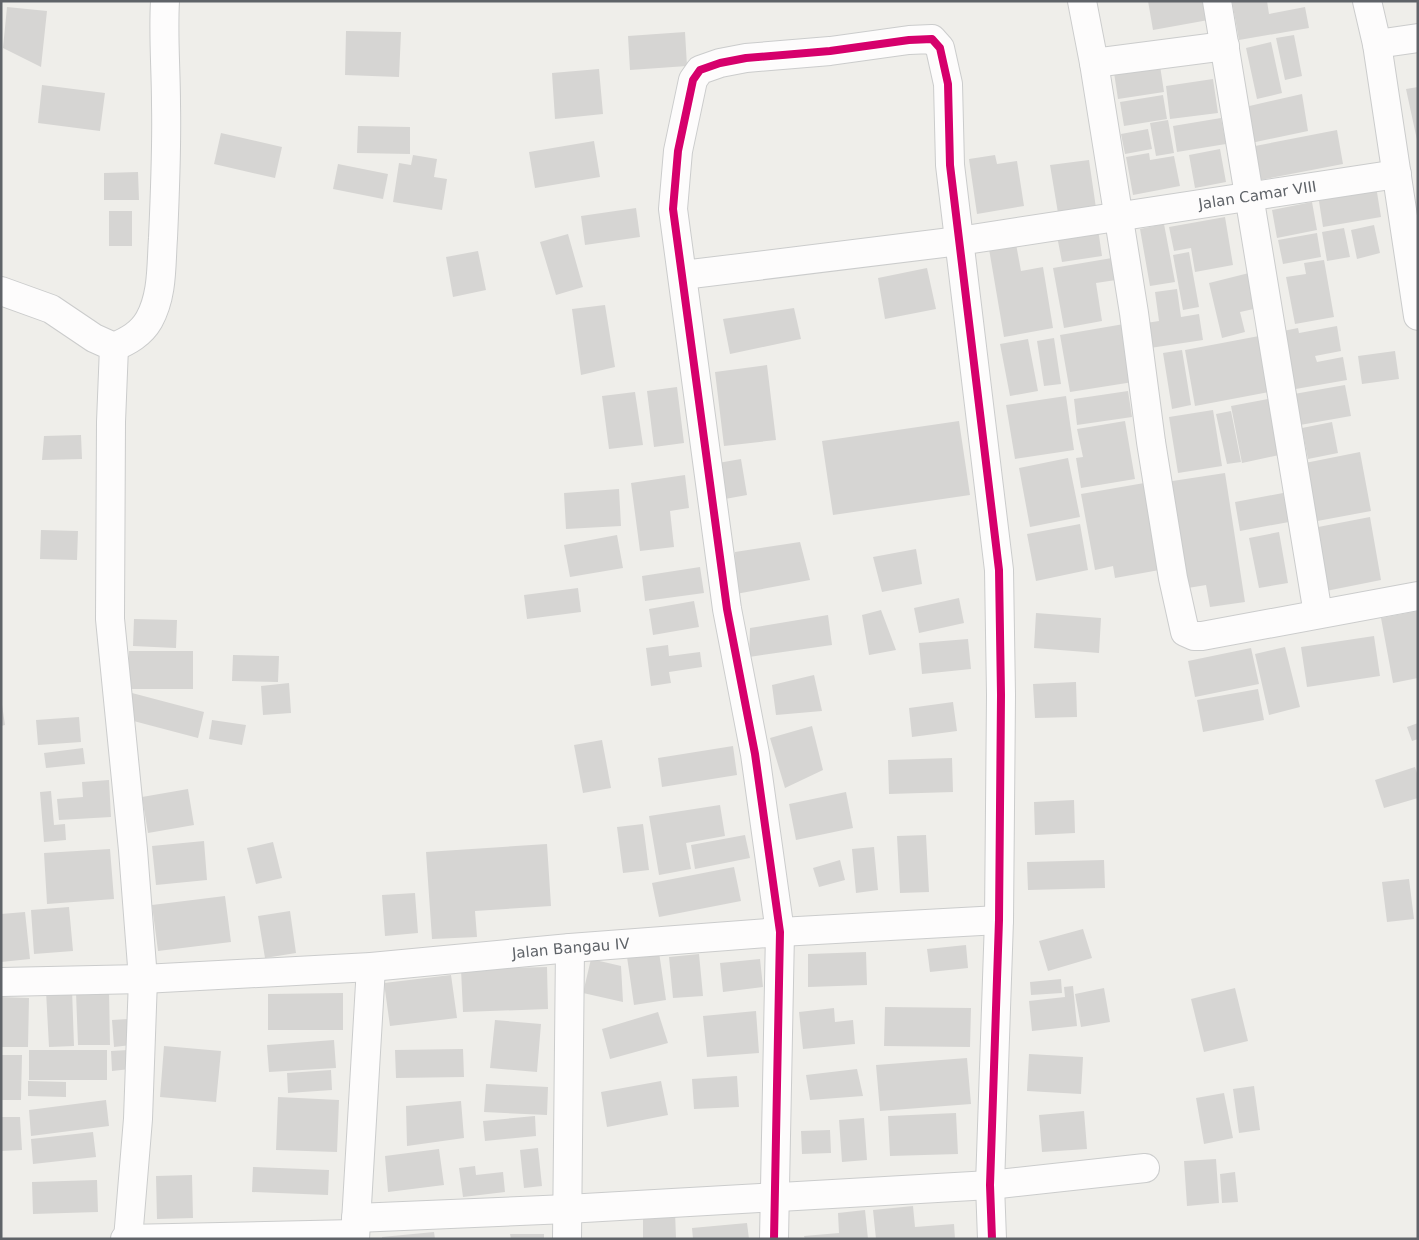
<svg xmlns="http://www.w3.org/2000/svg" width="1419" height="1240" font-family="'DejaVu Sans',sans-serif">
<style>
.building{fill:#d6d5d3}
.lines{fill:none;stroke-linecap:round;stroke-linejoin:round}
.minor-casing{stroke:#cbcccc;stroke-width:30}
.minor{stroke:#fdfcfc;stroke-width:28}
.cycleway-casing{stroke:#fff;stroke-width:11}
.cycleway{stroke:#d6006c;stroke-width:8}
.labels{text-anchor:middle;stroke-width:4.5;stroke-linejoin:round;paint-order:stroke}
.street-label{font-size:15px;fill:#5f6368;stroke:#fff}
</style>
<rect width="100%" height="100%" fill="#efeeea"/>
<path class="building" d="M1148,1H1211L1214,19L1153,30Z
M1232,1H1267L1269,14L1305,7L1309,28L1239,40Z
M7,7L47,11L41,67L3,48Z
M346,31L401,32L399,77L345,75Z
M685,32L687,66L630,70L628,36Z
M1294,35L1302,76L1285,80L1276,38Z
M1271,42L1282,93L1257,99L1246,48Z
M1159,59L1164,92L1118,99L1113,66Z
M599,69L603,114L555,119L552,73Z
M1213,79L1218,113L1170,119L1166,86Z
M42,85L105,93L100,131L38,123Z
M1418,87V140H1417L1406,89Z
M1302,94L1308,131L1251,143L1245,107Z
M1163,95L1167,119L1124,126L1120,102Z
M1221,118L1226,144L1177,152L1173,126Z
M1168,120L1174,153L1156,156L1150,123Z
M358,126L410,127V154L357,153Z
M1148,129L1152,149L1125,154L1121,134Z
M1337,130L1343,164L1255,181L1250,147Z
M221,133L282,147L275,178L214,164Z
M594,141L600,177L535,188L529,152Z
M1220,149L1226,182L1195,188L1189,155Z
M1149,153L1150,160L1174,156L1180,186L1133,195L1126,157Z
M413,155L437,159L434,177L447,179L442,210L393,202L399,163L411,165Z
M995,155L997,164L1017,161L1024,206L977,214L969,159Z
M1089,160L1096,208L1058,213L1050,165Z
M338,164L388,174L383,199L333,189Z
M138,172L139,200H104V173Z
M1376,186L1381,217L1323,227L1318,195Z
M1312,202L1317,230L1277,238L1272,210Z
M636,208L640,237L585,245L581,216Z
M109,211H132V246H109Z
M1225,217L1233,265L1195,272L1191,248L1174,251L1169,227Z
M1164,224L1175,282L1150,286L1140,229Z
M1374,225L1380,253L1357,259L1351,230Z
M1344,228L1350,257L1327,261L1322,232Z
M1098,229L1102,256L1062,262L1057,236Z
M1317,233L1321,257L1283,264L1278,240Z
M568,234L583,287L556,295L540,242Z
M1016,244L1021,271L1043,267L1053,328L1004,337L989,249Z
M478,251L486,290L453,297L446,257Z
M1189,252L1199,307L1183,310L1173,255Z
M1112,258L1116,280L1096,283L1102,321L1064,328L1053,268Z
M1324,260L1334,317L1295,324L1286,277L1306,274L1304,263Z
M927,268L936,309L885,319L878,278Z
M1249,273L1258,308L1240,312L1245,332L1222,338L1209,283Z
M1177,289L1181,317L1199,314L1203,340L1150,348L1146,323L1159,321L1155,292Z
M605,305L615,367L581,375L572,309Z
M794,308L801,339L730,354L723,319Z
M1124,324L1133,382L1070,392L1060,335Z
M1337,326L1341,351L1315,356L1317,362L1343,357L1347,380L1290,390L1278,332L1298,328L1299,333Z
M1259,336L1269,392L1195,406L1185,350Z
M1054,338L1061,384L1044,386L1037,341Z
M1028,339L1038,391L1010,396L1000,344Z
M1182,350L1191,405L1172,409L1163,353Z
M1395,351L1399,379L1362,384L1358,356Z
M767,365L776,440L724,446L715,372Z
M1345,385L1351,416L1300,425L1294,394Z
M677,387L684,443L654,447L647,391Z
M1128,391L1132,417L1077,425L1074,399Z
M635,392L643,445L609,449L602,396Z
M1066,396L1074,450L1015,459L1006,405Z
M1268,399L1279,455L1242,463L1231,406Z
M1213,410L1222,466L1178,473L1169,417Z
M1231,411L1241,462L1227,464L1216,414Z
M959,421L970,495L833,515L822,441Z
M1125,421L1135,479L1081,488L1076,458L1083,457L1077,429Z
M1332,422L1338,453L1308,459L1302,428Z
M81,435L82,459L42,460L44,436Z
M1360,452L1371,511L1312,522L1300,464Z
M1068,458L1080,517L1030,527L1019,468Z
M741,459L747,495L725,499L718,463Z
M1225,473L1245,602L1210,607L1206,585L1182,589L1166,482Z
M685,475L689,508L670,511L674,547L640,551L631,483Z
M1150,482L1165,569L1115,578L1113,566L1095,570L1081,494Z
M619,489L621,526L566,529L564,493Z
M1283,493L1289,522L1240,531L1235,502Z
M1370,517L1381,580L1326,591L1313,528Z
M1080,524L1088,570L1036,581L1027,534Z
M41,530L78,531L77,560L40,559Z
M1279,532L1288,583L1259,588L1249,538Z
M617,535L623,568L570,577L564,545Z
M800,542L810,580L736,594L735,552Z
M916,549L922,584L882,592L873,557Z
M700,567L704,593L645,601L642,576Z
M578,588L581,612L527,619L524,595Z
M959,598L964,623L919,633L914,608Z
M694,601L699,627L653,635L649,609Z
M881,610L896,650L869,655L862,615Z
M1418,611V678L1393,683L1381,618Z
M1036,613L1101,618L1099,653L1034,648Z
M828,615L832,645L749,657L750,628Z
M134,619L177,620L176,648L133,646Z
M1374,636L1380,676L1307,687L1301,647Z
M968,639L971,669L922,674L919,643Z
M668,645L669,656L700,652L702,667L669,672L671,683L651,686L646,648Z
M1285,647L1300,707L1269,715L1255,654Z
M1251,648L1259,684L1195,697L1188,661Z
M129,651H193V689H129Z
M233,655L279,656L278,682L232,681Z
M814,675L822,711L776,715L772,685Z
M1076,682L1077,717L1035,718L1033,684Z
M289,683L291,713L263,715L261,686Z
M1258,689L1264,720L1203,732L1197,700Z
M132,693L204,712L198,738L126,719Z
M1,698L5,725L1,726Z
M953,702L957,731L912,737L909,708Z
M79,717L81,742L38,745L36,720Z
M212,720L246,725L242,745L209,739Z
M1418,723V739L1412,741L1407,727Z
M812,726L823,770L785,788L770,738Z
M602,740L611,788L583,793L574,745Z
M733,746L737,775L662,787L658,758Z
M83,748L85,764L46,768L44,753Z
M952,758L953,792L889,794L888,760Z
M1415,767L1418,776V798L1384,808L1375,780Z
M109,780L111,817L59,820L57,799L83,797L82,782Z
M188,789L194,825L148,833L142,797Z
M51,791L54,825L65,824L66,840L44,842L40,792Z
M846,792L853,828L796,840L789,804Z
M1074,800L1075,833L1035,835L1034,802Z
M720,805L725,836L686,843L691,869L659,875L649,816Z
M643,824L649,870L623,873L617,827Z
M745,835L750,858L695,869L691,845Z
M926,835L929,892L900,893L897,836Z
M204,841L207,880L156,885L152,846Z
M273,842L282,878L256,884L247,848Z
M547,844L551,906L475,911L477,937L432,939L426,852Z
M874,847L878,890L856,893L852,849Z
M110,849L114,899L47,904L44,853Z
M840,860L845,880L819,887L813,868Z
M1104,860L1105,888L1028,890L1027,862Z
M734,867L741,901L659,917L652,883Z
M1409,879L1414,919L1387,922L1382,882Z
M415,893L418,933L385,936L382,895Z
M225,896L231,942L158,951L152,905Z
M69,907L73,951L34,954L31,910Z
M290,911L296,953L265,958L258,916Z
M25,912L30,959L1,962V914Z
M1083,929L1092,958L1048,971L1039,941Z
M966,945L968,968L930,972L927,949Z
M659,952L666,1000L634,1005L627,957Z
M866,952L867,985L808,987V954Z
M699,954L703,996L673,998L669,957Z
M591,959L621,966L623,1002L583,993Z
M760,959L763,987L723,992L720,963Z
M547,967L548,1009L463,1012L461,969Z
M451,975L457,1018L390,1026L384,983Z
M1061,979L1062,993L1031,995L1030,982Z
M1073,986L1077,1026L1032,1031L1029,1001L1065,997L1064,987Z
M1104,988L1110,1022L1081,1027L1075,994Z
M1235,988L1248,1041L1204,1052L1191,999Z
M72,989L74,1046L49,1047L46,991Z
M109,991L110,1045H78L76,992Z
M343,993V1030H268V994Z
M1,997L29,998L28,1047H1Z
M885,1007L971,1008L970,1047L884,1046Z
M834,1008L835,1022L853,1020L855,1044L803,1049L799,1012Z
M756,1011L759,1053L707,1057L703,1016Z
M658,1012L668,1043L610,1059L602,1029Z
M128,1019L131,1045L114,1047L112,1020Z
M495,1020L541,1024L537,1072L490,1068Z
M334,1040L336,1068L269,1072L267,1045Z
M164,1046L221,1051L216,1102L160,1097Z
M463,1049L464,1077L396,1078L395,1050Z
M29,1050H107V1080H29Z
M128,1050L130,1069L112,1071L111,1051Z
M1029,1054L1083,1057L1081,1094L1027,1091Z
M1,1055H22L21,1100H1Z
M967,1058L971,1104L880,1111L876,1065Z
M857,1069L863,1096L810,1100L806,1075Z
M331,1070L332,1090L288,1093L287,1073Z
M737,1076L739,1107L694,1109L692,1079Z
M28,1081L66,1082V1097L28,1096Z
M661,1081L668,1115L607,1127L601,1092Z
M486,1084L548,1087L547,1115L484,1112Z
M1254,1086L1260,1130L1239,1133L1233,1089Z
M1224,1093L1233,1138L1204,1144L1196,1098Z
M278,1097L339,1100L337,1152L276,1150Z
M106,1100L109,1126L31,1136L29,1110Z
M461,1101L464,1138L407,1146L406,1106Z
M1084,1111L1087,1149L1042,1152L1039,1115Z
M956,1113L958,1154L890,1156L888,1116Z
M535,1116L536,1136L485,1141L483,1121Z
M1,1117H20L22,1150L1,1151Z
M864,1118L867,1160L842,1162L839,1120Z
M830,1130L831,1153L802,1154L801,1131Z
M93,1132L96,1157L33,1164L31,1139Z
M538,1148L542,1186L524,1188L520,1150Z
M439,1149L444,1185L388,1192L385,1156Z
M1216,1159L1219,1203L1187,1206L1184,1161Z
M475,1166L476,1175L503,1172L505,1192L463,1197L459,1168Z
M253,1167L329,1170L328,1195L252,1192Z
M1235,1172L1238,1202L1222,1203L1220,1174Z
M192,1175L193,1218L157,1219L156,1176Z
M97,1180L98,1212L33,1214L32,1182Z
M913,1206L915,1227L954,1224L955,1239H876L873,1210Z
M865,1210L868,1239H805L804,1236L839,1233L838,1213Z
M675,1211L676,1239H643V1212Z
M747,1223L749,1239H693L692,1228Z
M434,1232L435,1239H382V1237Z
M510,1234H544V1239H511Z"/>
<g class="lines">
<defs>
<g id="minor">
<path d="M1082,1L1094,63L1134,313L1151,442L1173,578L1185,632L1194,636H1202L1418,596"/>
<path d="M1217,1L1318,614"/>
<path d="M1367,1L1377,44L1418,316"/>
<path d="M1377,44L1418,38"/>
<path d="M1094,63L1225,46"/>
<path id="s1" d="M683,275L959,241L1397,174"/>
<path d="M1,291L51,309L94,338L114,347L111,422L110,619L133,850L143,979L138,1119L128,1239"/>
<path d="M114,347C128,341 141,334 149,320C163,295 161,265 163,238C165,193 167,149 166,104C166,70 163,36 165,1"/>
<path id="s2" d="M1,982L143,979L371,967L570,948L780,932L999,920"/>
<path d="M356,1218L567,1209L990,1185L1145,1168"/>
<path d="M125,1239L355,1234"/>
<path d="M355,1239L371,967"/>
<path d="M567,1239L570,948"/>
<path d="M774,1239L780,932L755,754L727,609L673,209L678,151L693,80L700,70L720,63L746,58L830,51L909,40L932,39L940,48L948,84L950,165L999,570L1001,695L999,920L990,1185L992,1239"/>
</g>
</defs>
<use href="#minor" class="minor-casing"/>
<use href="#minor" class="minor"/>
<defs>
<path id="cycleway" d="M774,1239L780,932L755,754L727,609L673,209L678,151L693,80L700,70L720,63L746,58L830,51L909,40L932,39L940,48L948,84L950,165L999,570L1001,695L999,920L990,1185L992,1239"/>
</defs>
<use href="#cycleway" class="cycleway-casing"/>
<use href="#cycleway" class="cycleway"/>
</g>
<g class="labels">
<g class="street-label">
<text dy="5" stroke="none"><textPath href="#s1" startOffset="580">Jalan Camar VIII</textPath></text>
<text dy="5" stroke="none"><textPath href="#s2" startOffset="571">Jalan Bangau IV</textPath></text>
</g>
</g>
<rect width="1419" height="1240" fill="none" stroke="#5f6368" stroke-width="5"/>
</svg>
